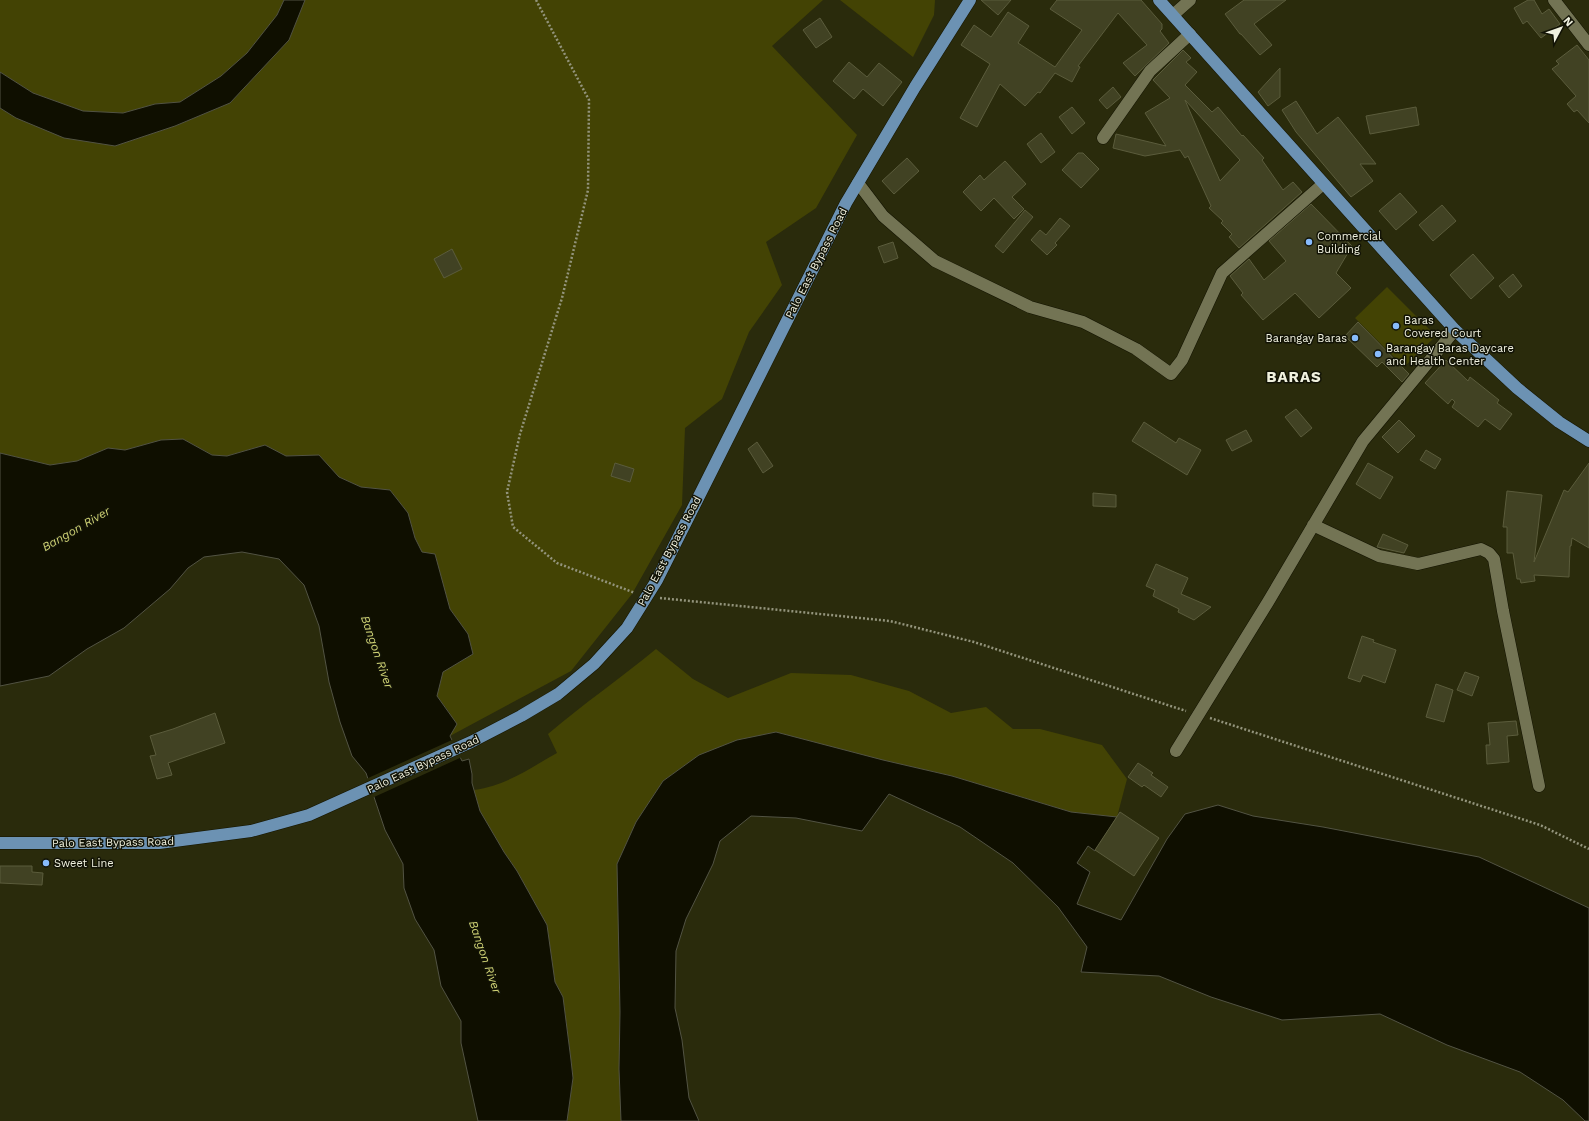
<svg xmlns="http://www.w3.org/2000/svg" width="1589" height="1121" font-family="'Work Sans',sans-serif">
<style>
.green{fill:#434304}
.water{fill:#0f0f00;stroke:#525343}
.pier{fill:#2a2b0c}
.building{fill:#414223;stroke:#5b5c3c;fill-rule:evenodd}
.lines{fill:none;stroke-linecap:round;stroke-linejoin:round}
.minor-casing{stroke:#131300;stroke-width:13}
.major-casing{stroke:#131300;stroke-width:13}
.path{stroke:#93947c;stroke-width:2.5;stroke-dasharray:2 2;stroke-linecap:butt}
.minor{stroke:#737454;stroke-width:12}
.major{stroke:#6c92b3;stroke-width:12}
.poi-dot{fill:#87bbfb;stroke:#121306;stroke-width:1.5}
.labels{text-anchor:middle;stroke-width:3;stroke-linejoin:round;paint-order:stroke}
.poi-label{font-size:11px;fill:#f0f1df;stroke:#121306;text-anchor:start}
.street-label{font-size:11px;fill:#f0f1df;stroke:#121306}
.water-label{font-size:12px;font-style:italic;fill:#ced174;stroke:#121306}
.district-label{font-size:15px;font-weight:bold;letter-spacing:1px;fill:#f0f1df;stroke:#121306}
</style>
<rect width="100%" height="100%" fill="#2a2b0c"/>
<path class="green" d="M0,0H284L277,15L247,53L221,76L180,102L155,104L123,113L83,111L33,93L0,72Z
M305,0H823L772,46L857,135L816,208L766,242L782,285L749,332L722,399L685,428L682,505L632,594L571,671L450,736V713L437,696L443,672L473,654L468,634L450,609L444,591L422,552L415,538L408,513L390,490L361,487L339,477L319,455L286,456L265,445L227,456L213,455L183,439L161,440L125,450L108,448L77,461L50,465L0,453V108L16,118L115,146L175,126L230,103L289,40Z
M840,0H935L934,15L913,57Z
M1387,287L1436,336L1404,367L1355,318Z
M656,649L693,679L728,698L791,673L851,675L909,691L951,713L986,707L1013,729H1040L1102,745L1127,779L1117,817L1071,812L952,776L883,760L699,755L663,781L636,822L617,864L620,1012L619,1069L621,1121H567L573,1078L571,1060L563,997L555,982L547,925L517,871L504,852L480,811L474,790C508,785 528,769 557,753L548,734C583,704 621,678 656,649Z"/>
<path class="water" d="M284,0H305L289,40L230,103L175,126L115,146L64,138L16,118L0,108V72L33,93L83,111L123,113L155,104L180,102L221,76L247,53L277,15Z
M183,439L212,455L227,456L265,445L286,456L319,455L339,477L361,487L390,490L408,513L415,538L422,552L435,554L450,609L468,634L473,654L443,672L437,696L457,724L450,736L462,761L469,759L472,774V783L480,811L504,852L517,871L547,925L555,982L563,997L571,1060L573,1078L567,1121H478L461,1043V1021L441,986L434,950L415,919L404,888L403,864L385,830L366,773L352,756L340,722L329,682L319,626L304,585L279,559L242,552L204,557L188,568L170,589L124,628L87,649L49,676L0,686V453L50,465L77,461L108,448L125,450L161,440Z
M776,732L883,760L952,776L1071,812L1117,817L1095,851L1088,846L1077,863L1090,872L1077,904L1121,920L1167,839L1185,814L1218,805L1253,816L1323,827L1479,857L1589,908V1121H1585L1563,1100L1520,1072L1447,1045L1380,1014L1282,1020L1211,997L1159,976L1081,972L1087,947L1058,907L1013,863L960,827L889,794L862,831L796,818L751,816L720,841L713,864L686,919L676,951L675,1008L682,1040L689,1098L699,1121H621L619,1069L620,1012L617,864L636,822L663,781L699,755L737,740Z"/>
<path class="pier" d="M454,739L462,757L372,798L366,779Z"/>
<path class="building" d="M981,0H1011L998,15Z
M1057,0H1141L1162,24V29L1160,31L1169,43L1135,76L1123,63L1147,45L1118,13L1078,66L1080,67L1072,82L1055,73L1040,93L1038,92L1025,106L1000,84L977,127L960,118L990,64L961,45L974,25L991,37L1008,12L1029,26L1018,43L1055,67L1082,30L1050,9Z
M1244,0H1286L1254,24L1272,45L1260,55L1241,34H1240L1225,14Z
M1528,0H1534L1542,14L1549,9L1560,24L1541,38L1527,21L1523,24L1514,8Z
M820,18L832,37L816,48L803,30Z
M1577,45L1589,60V123L1577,110L1574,112L1567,104L1576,96L1552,69L1559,64L1556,61Z
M1183,50L1191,58L1186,62L1197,72L1185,85L1212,112L1218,107L1242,136L1243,135L1264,158L1262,160L1283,190L1293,182L1302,192L1239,248L1229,237L1232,234L1221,223L1223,221L1209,208L1211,206L1188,156L1185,158L1180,150L1145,156L1113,148L1116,134L1166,146L1145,113L1170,98L1153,80ZM1185,100L1240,160L1220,181Z
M849,62L867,77L879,63L902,82L883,106L863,89L854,99L833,81Z
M1280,68V97L1268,106L1258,92Z
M1113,87L1121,97L1107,109L1099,100Z
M1296,101L1317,134L1338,117L1376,164H1360L1373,181L1351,197L1296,132L1282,110Z
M1072,107L1085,123L1072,134L1059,117Z
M1416,107L1419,125L1370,134L1366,116Z
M1041,133L1055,152L1041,163L1027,144Z
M1078,153H1083L1099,169L1081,188L1062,170Z
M907,158L919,171L894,194L882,181Z
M1005,161L1026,184L1012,197L1024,209L1014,219L994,198L981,211L963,192L980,175L984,180Z
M1400,193L1417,212L1396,230L1379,211Z
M1311,204L1352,246L1336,273L1351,288L1319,318L1295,293L1263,320L1241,295L1243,293L1230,276L1249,259L1264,280L1286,261L1269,241Z
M1442,205L1456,221L1433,241L1419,225Z
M1025,210L1033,217L1003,253L995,246Z
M1060,218L1070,226L1055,243L1057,245L1047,255L1031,240L1040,230L1046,235Z
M893,242L898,258L884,263L878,247Z
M452,249L462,269L444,278L434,259Z
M1473,254L1494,278L1471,299L1450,275Z
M1513,274L1522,286L1509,298L1499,286Z
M1358,322L1409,374L1402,382L1382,362L1377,367L1345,336Z
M1446,360L1468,381L1470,377L1499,400L1497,403L1512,414L1500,430L1485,419L1478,427L1452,407L1455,402L1452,399L1448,404L1425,383Z
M1296,409L1312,428L1301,437L1285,417Z
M1399,420L1415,436L1398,453L1382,437Z
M1144,422L1176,443L1179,438L1201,450L1187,475L1132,441Z
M1246,430L1252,441L1232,451L1226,440Z
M757,442L773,466L763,473L748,449Z
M1426,450L1441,459L1435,469L1420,460Z
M615,463L634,469L630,482L611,476Z
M1368,463L1393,477L1380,499L1356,484Z
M1589,463V548L1572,538L1571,546H1570L1569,577L1534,575L1535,581L1521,583L1520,579H1517L1513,553H1507V527H1503L1507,491L1542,495L1534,562L1564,490L1568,492Z
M1093,493L1116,495V507L1093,506Z
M1383,534L1408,545L1404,553L1377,547Z
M1156,564L1188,578L1181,594L1211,607L1194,620L1178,612L1179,609L1153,596L1155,590L1146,586Z
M1362,636L1374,640L1373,642L1396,650L1385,683L1363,675L1360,682L1348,678Z
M1465,672L1479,677L1472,696L1457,690Z
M1436,684L1453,690L1444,722L1426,717Z
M215,713L225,743L168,763L172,775L157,779L150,756L156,755L150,736L173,729Z
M1516,721L1518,735L1507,736L1509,762L1487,764L1486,745H1490L1488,723Z
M1138,763L1153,773L1151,775L1168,787L1161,797L1144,785L1142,787L1128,777Z
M1120,812L1159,838L1134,876L1095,850Z
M0,866H32V872L43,873L42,885L0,883Z"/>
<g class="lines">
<defs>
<path id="minor" d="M1554,0L1589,45
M1173,15L1190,0
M1103,138L1150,71L1190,34
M858,183L883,216L935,261L1030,307L1083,322L1136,349L1171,374L1182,360L1222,273L1323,184
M1313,525L1379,556L1418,564L1481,549L1489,553L1494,559L1503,611L1539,786
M1176,751L1268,602L1363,441L1455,330"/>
<path id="major" d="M1159,0L1455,330L1517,388L1559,422L1589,441
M0,843H159L251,831L309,815L471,742L521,716L558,694L594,664L627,628L657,580L846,203L915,87L970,0"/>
</defs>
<use href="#minor" class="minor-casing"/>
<use href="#major" class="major-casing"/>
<path class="path" d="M536,0L589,100L588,190L562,298L520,434L507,492L513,527L557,563L635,593
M660,598L890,621L974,642L1186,711
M1210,718L1540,825L1589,849"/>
<use href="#minor" class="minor"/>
<use href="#major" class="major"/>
</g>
<g class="poi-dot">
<circle cx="1309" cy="242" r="4"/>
<circle cx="1396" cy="326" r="4"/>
<circle cx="1355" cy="338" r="4"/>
<circle cx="1378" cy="354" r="4"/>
<circle cx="46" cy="863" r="4"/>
</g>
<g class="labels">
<g class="poi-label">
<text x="1317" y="240">Commercial<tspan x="1317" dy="13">Building</tspan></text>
<text x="1404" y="324">Baras<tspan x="1404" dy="13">Covered Court</tspan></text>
<text x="1347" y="342" text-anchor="end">Barangay Baras</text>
<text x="1386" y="352">Barangay Baras Daycare<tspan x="1386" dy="13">and Health Center</tspan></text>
<text x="54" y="867">Sweet Line</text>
</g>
<g class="street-label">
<text transform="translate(816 263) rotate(-63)" y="4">Palo East Bypass Road</text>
<text transform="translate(669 551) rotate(-62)" y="4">Palo East Bypass Road</text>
<text transform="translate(423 764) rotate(-25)" y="4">Palo East Bypass Road</text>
<text transform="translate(113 842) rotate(-1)" y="4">Palo East Bypass Road</text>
</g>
<g class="water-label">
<text transform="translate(76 529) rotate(-30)" y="4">Bangon River</text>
<text transform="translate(377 652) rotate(71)" y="4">Bangon River</text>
<text transform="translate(485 957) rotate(71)" y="4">Bangon River</text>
</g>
<g class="district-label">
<text x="1294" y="382">BARAS</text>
</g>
</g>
<g transform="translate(1561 28) rotate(49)" stroke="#121306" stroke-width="3" paint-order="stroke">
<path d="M0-3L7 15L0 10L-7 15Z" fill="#f0f1df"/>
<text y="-6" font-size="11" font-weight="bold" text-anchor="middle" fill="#f0f1df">N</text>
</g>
</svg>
